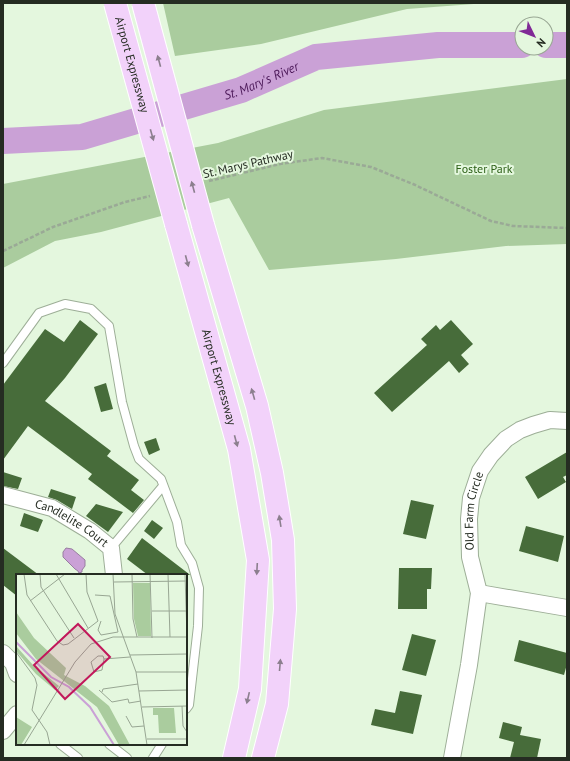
<svg xmlns="http://www.w3.org/2000/svg" width="570" height="761" font-family="'PT Sans',sans-serif">
<style>
.green{fill:#aacc9e}
.water{fill:#caa1d6;stroke:#987ea0}
.lines{fill:none;stroke-linecap:round;stroke-linejoin:round}
.river{stroke:#caa1d6;stroke-width:26}
.building{fill:#476c3a}
.lane-casing{stroke:#9dae97;stroke-width:10}
.street-casing{stroke:#9dae97;stroke-width:18}
.primary-casing{stroke:#fff;stroke-width:24}
.path{stroke:#9aa996;stroke-width:2.5;stroke-dasharray:4 2;stroke-linecap:butt}
.lane{stroke:#fff;stroke-width:8}
.street{stroke:#fff;stroke-width:16}
.primary{stroke:#f2d2fa;stroke-width:22}
.primary-bridge-casing{stroke:#fff;stroke-width:24;stroke-linecap:butt}
.primary-bridge{stroke:#f2d2fa;stroke-width:22}
.oneway{fill:#8c7f8e}
.labels{text-anchor:middle;stroke-width:4;stroke-linejoin:round;paint-order:stroke}
.street-label{font-size:12px;fill:#252c22;stroke:#e4f7de}
.park-label{font-size:12px;fill:#2c5f16;stroke:#e4f7de}
.water-label{font-size:13px;font-style:italic;fill:#4c1959;stroke:#e4f7de}
.inset-river{fill:none;stroke:#caa1d6;stroke-width:2}
.inset-road{fill:none;stroke:#98a693;stroke-width:1}
.view{fill:#c2185b;fill-opacity:0.15;stroke:#c2185b;stroke-width:2}
.inset-edge{fill:none;stroke:#252c22;stroke-width:2}
</style>
<rect width="100%" height="100%" fill="#e4f7de"/>
<path class="green" d="M163,3H487L407,9L261,44L175,56Z
M567,79V244L506,246L396,259L269,270L229,198L101,232L55,241L3,268V184L218,143L324,110Z"/>
<path class="water" d="M66,548L72,549L85,560V566L82,570V572L79,573L78,571L75,569L63,557V552Z"/>
<g class="lines">
<g class="river">
<path d="M546,45H567"/>
<path id="s1" d="M3,141L82,137L241,90L316,57L438,45H522"/>
</g>
</g>
<path class="building" d="M80,320L98,334L65,378L45,401L111,451L107,456L139,480L131,490L144,500L133,513L88,479L92,474L28,426L3,460V385L45,329L64,342Z
M451,320L473,344L461,355L469,364L459,373L449,361L392,412L374,393L427,345L421,339L436,325L440,330Z
M106,383L113,409L101,412L94,387Z
M156,438L160,450L149,455L144,442Z
M567,452V475L563,477L566,482L538,499L525,477Z
M3,472L22,478L18,489L3,486Z
M51,489L76,497L72,509L57,500L48,497Z
M411,500L434,505L426,539L403,534Z
M96,504L123,512L108,532L86,516Z
M24,513L43,520L38,532L20,526Z
M152,520L163,528L154,539L144,531Z
M526,526L564,536L558,562L519,551Z
M142,538L189,574L190,575H148L127,559Z
M3,548L39,575H17V596L3,585Z
M399,568H432L431,589H427V609H398Z
M412,634L436,640L426,676L402,670Z
M519,640L567,653V664L564,675L514,661Z
M400,691L422,695L413,734L371,725L375,709L395,713Z
M503,722L522,727L520,735L541,739L537,758H510L514,742L499,738Z"/>
<g class="lines">
<defs>
<path id="lane" d="M3,363L39,313L65,304L91,309L109,326L122,402L134,446L139,459L161,479L177,522L181,545L192,563L199,588L198,626L189,705L186,709
M111,548L163,486
M60,744L78,758
M109,744L127,758
M153,758L162,744"/>
<g id="street">
<path id="s2" d="M3,495L52,508L90,531L111,548L114,575"/>
<path d="M479,593L567,608"/>
<path d="M3,653L13,663L17,674"/>
<path d="M3,731L17,714"/>
<path id="s3" d="M452,758L469,665L479,593L470,557L469,519L471,498L480,471L491,455L506,439L520,430L533,425L550,420L567,421"/>
</g>
<g id="primary">
<path id="s4" d="M176,224L239,449L258,560L250,689L234,758"/>
<path d="M203,225L257,406L272,473L283,540L285,609L277,704L263,758"/>
</g>
</defs>
<use href="#lane" class="lane-casing"/>
<use href="#street" class="street-casing"/>
<use href="#primary" class="primary-casing"/>
<path class="path" d="M209,181L280,164L322,158L371,167L413,184L491,221L513,226L567,228
M3,251L53,227L125,202L150,196"/>
<use href="#lane" class="lane"/>
<use href="#street" class="street"/>
<use href="#primary" class="primary"/>
<defs>
<g id="primary-bridge">
<path id="s5" d="M115,3L176,224"/>
<path d="M143,3L203,225"/>
</g>
</defs>
<use href="#primary-bridge" class="primary-bridge-casing"/>
<use href="#primary-bridge" class="primary-bridge"/>
</g>
<defs><path id="oneway-solid" d="M-6-.8H1V-3.2L6.5 0L1 3.2V.8H-6Z"/></defs>
<g class="oneway">
<use href="#oneway-solid" transform="translate(159 61) rotate(-105)"/>
<use href="#oneway-solid" transform="translate(152 135) rotate(74)"/>
<use href="#oneway-solid" transform="translate(193 187) rotate(-105)"/>
<use href="#oneway-solid" transform="translate(187 261) rotate(75)"/>
<use href="#oneway-solid" transform="translate(253 394) rotate(-106)"/>
<use href="#oneway-solid" transform="translate(236 441) rotate(75)"/>
<use href="#oneway-solid" transform="translate(280 521) rotate(-99)"/>
<use href="#oneway-solid" transform="translate(257 569) rotate(93)"/>
<use href="#oneway-solid" transform="translate(280 665) rotate(-85)"/>
<use href="#oneway-solid" transform="translate(248 698) rotate(103)"/>
</g>
<g class="labels">
<g class="street-label">
<text dy="4" stroke="none"><textPath href="#s5" startOffset="64">Airport Expressway</textPath></text>
<text transform="translate(248 164) rotate(-13)" y="4">St. Marys Pathway</text>
<text dy="4" stroke="none"><textPath href="#s4" startOffset="159">Airport Expressway</textPath></text>
<text dy="4" stroke="none"><textPath href="#s3" startOffset="251">Old Farm Circle</textPath></text>
<text dy="4" stroke="none"><textPath href="#s2" startOffset="75">Candlelite Court</textPath></text>
</g>
<g class="park-label">
<text x="484" y="173">Foster Park</text>
</g>
<g class="water-label">
<text dy="5" stroke="none"><textPath href="#s1" startOffset="267">St. Mary's River</textPath></text>
</g>
</g>
<g transform="translate(16 574)">
<rect width="171" height="171" fill="#e4f7de"/>
<path d="M117,9H134L135,62H122L118,45ZM0,38L18,64L50,94L48,101L69,112L93,132L114,171H103L81,133L20,85L0,59ZM0,72L17,91L43,112L39,116L20,100L0,77ZM137,134H158L160,159H143L142,141H137ZM0,143L16,153L5,171H0Z" fill="#aacc9e"/>
<path class="inset-river" d="M0,68L35,103L53,113L74,133L98,171"/>
<path class="inset-road" d="M8,0L11,21L41,67L47,71L52,70L82,47L71,18L70,0M24,0L25,13L58,64M40,0L72,54M97,0L99,40L120,98L131,171M116,0L117,45L121,63M134,0L136,64M152,0L154,63M169,0L171,63M98,8L171,7M79,21L94,22L102,58L85,61L82,56L85,47M14,27L49,0M136,37H171M0,78L19,104L21,111L16,136L31,158L34,171M114,81L171,80M88,85L87,82H82L75,88L78,98L86,96L88,85L114,83M120,98H171M83,116L96,128L112,125L113,129L125,127M123,117L171,116M86,118L87,115L122,110M166,132L167,152L171,158M126,133L171,132M110,142L116,153L128,152M131,165H171M8,171L59,88L75,70L97,63H171"/>
<path class="view" d="M62,50L94,83L49,125L18,91Z"/>
<rect width="171" height="171" class="inset-edge"/>
</g>
<rect width="570" height="761" fill="none" stroke="#252c22" stroke-width="8"/>
<g transform="translate(534 36) rotate(133)"><circle r="19" fill="#e4f7de" stroke="#98a693"/>
<path d="M0-3L7 15L0 10L-7 15Z" fill="#802996"/>
<text y="-6" font-size="11" font-weight="bold" text-anchor="middle" fill="#252c22">N</text>
</g>
</svg>
